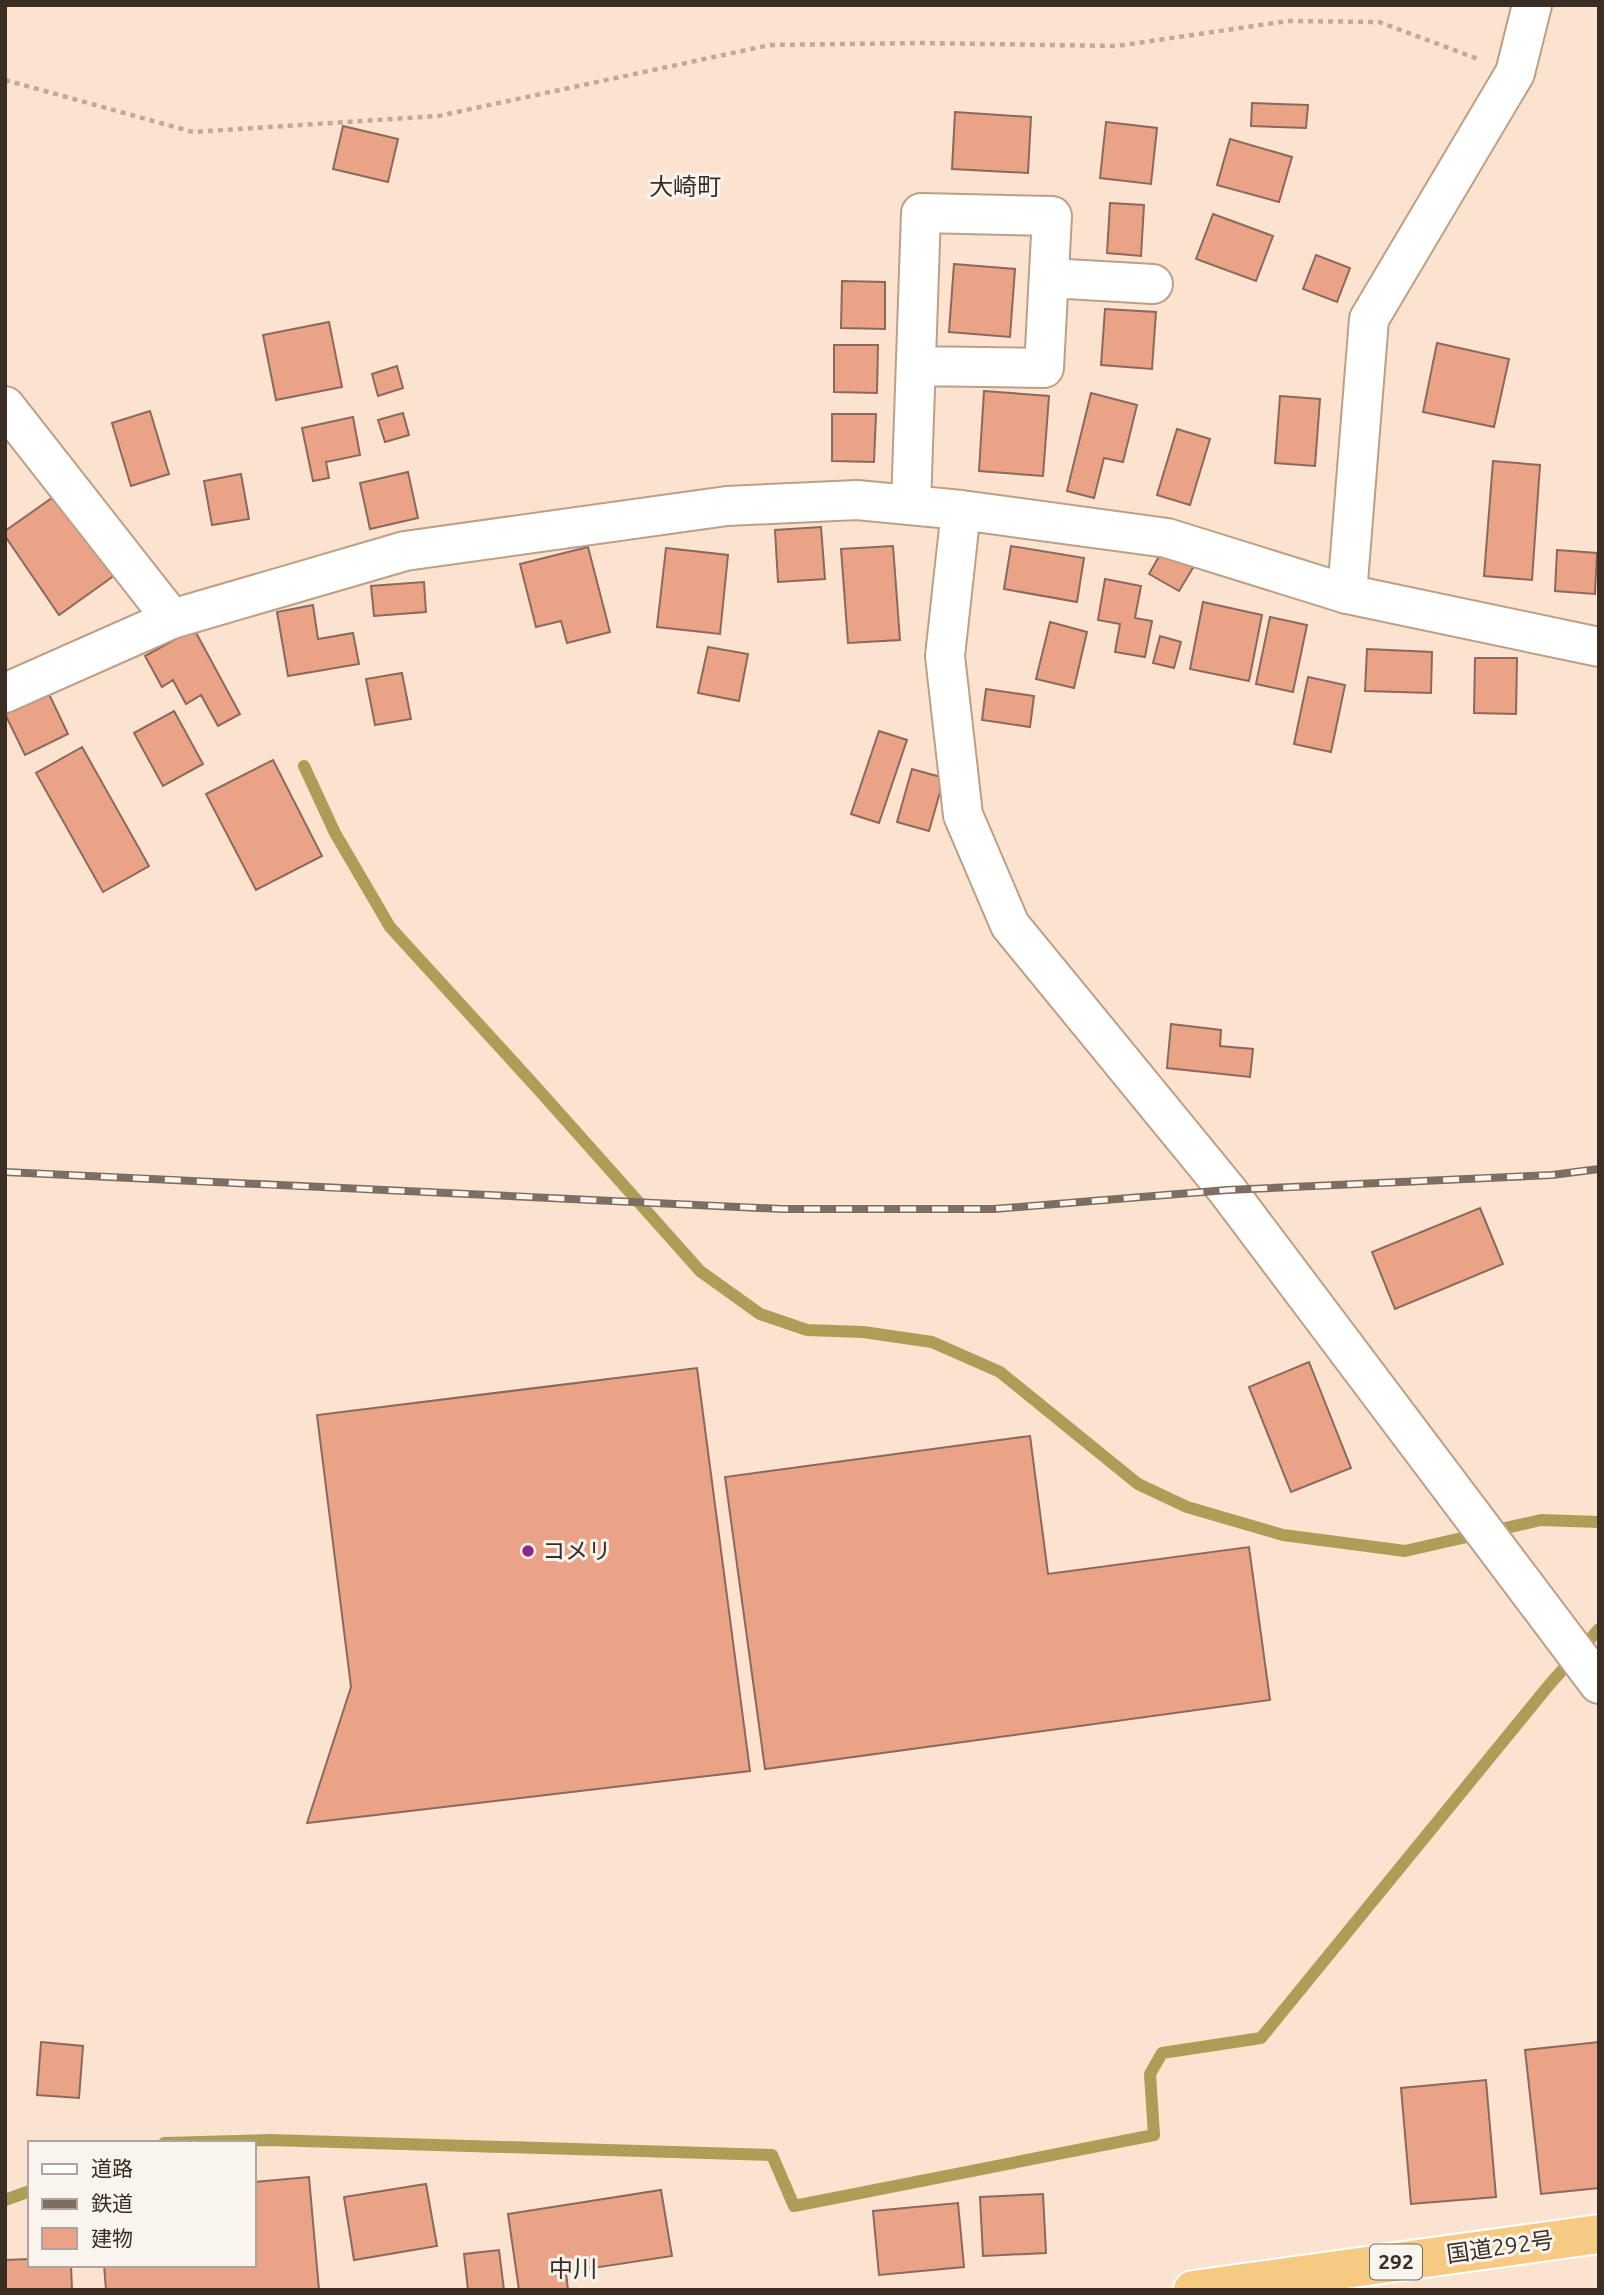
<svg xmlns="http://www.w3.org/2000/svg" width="1604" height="2295" font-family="Ubuntu,'Noto Sans JP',sans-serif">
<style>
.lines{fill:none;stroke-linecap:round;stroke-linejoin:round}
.stream{stroke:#ad9e57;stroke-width:12}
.building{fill:#eaa386;stroke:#8b695c;stroke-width:2}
.street-casing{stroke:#bc9f87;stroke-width:42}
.secondary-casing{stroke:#bc9f87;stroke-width:42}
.highway-casing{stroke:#fff;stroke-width:42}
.path{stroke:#bfaa9a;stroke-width:4.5;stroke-dasharray:5 5;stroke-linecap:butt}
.street{stroke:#fff;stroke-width:38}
.secondary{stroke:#fff;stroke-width:38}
.highway{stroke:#f6ca82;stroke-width:38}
.rail-casing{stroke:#7e6e61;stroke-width:8}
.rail{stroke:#faf4ef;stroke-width:5;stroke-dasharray:16;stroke-linecap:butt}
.poi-dot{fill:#8e258a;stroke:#faf4ef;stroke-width:2.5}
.labels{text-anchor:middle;stroke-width:6;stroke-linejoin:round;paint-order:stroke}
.shield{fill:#faf4ef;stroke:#736961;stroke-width:2}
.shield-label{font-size:21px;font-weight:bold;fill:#392d24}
.poi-label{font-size:23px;fill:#392d24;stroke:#faf4ef;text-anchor:start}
.street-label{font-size:23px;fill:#392d24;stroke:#faf4ef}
.neighbourhood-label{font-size:24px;fill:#392d24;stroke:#faf4ef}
</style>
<rect width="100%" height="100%" fill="#fce3cf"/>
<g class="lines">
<path class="stream" d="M304,766L335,833L390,927L537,1088L700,1271L760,1314L807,1330L863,1332L932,1342L1000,1372L1138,1484L1187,1507L1283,1535L1405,1551L1541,1520L1599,1522
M164,2143L270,2140L772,2155L794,2206L1154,2135L1150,2074L1162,2053L1261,2038L1549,1685L1599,1629
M5,2200L30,2191"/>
</g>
<path class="building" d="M1252,103L1308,105L1306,128L1251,126Z
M955,112L1031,117L1028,173L952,169Z
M1106,122L1157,128L1151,184L1100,178Z
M343,126L398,139L388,182L333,169Z
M1230,139L1292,157L1279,202L1217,185Z
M1110,203L1144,205L1141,256L1107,253Z
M1213,214L1273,236L1256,281L1196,259Z
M1316,255L1350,268L1337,302L1303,289Z
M954,264L1015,269L1010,337L949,332Z
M842,281L885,282V329L841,328Z
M1105,309L1156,312L1152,369L1101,365Z
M329,322L342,387L276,400L263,335Z
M1437,343L1509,359L1494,427L1423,412Z
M834,345H878L877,393L834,392Z
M397,366L403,388L378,396L372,374Z
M984,391L1049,396L1043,476L979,471Z
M1091,393L1137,405L1123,462L1104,458L1094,498L1067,491Z
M1280,396L1320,399L1315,466L1275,463Z
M150,411L169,474L131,486L112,423Z
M403,413L409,435L385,442L378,420Z
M832,414H876L874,462L832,461Z
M353,417L360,455L326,462L329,478L313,481L302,428Z
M1177,429L1210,439L1190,505L1157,495Z
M1493,461L1540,465L1532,580L1484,576Z
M408,472L418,518L370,529L360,483Z
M241,474L249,519L212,525L204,481Z
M59,493L115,575L59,615L5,536V531Z
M821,527L825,579L778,582L775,530Z
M893,546L900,640L848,643L841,549Z
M1011,546L1084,558L1077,602L1004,589Z
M588,547L610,632L567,643L561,621L536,627L520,564Z
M666,548L728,555L720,634L657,627Z
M1164,548L1194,566L1179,591L1149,574Z
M1557,550L1597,553L1595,594L1555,591Z
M1105,579L1141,586L1135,618L1152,621L1145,657L1115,652L1120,624L1098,620Z
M424,582L426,612L374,616L371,586Z
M1203,602L1262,615L1249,681L1190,669Z
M313,605L318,639L353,633L359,664L288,676L277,612Z
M1270,617L1307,625L1293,692L1256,684Z
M1050,622L1087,632L1074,688L1036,679Z
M194,629L240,714L218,726L201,695L186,704L173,680L162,687L145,656Z
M1160,636L1181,642L1174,668L1153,663Z
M708,647L748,654L739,701L698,693Z
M1367,649L1432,652L1431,693L1365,691Z
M1475,658H1517L1516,714L1474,713Z
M402,673L411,719L375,725L366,679Z
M1308,677L1345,685L1331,752L1294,744Z
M986,689L1034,696L1030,727L982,720Z
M48,692L68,734L25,755L5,714Z
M174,711L203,764L163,786L134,733Z
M879,731L907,740L879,823L851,814Z
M82,747L149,866L103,892L36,773Z
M273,760L322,856L256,890L206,794Z
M912,769L944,778L929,831L897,822Z
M1171,1024L1221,1030L1220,1046L1253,1049L1250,1077L1167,1068Z
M1480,1208L1503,1264L1395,1309L1372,1252Z
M1309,1362L1351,1468L1291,1492L1249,1387Z
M697,1368L750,1771L307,1823L351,1687L317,1415Z
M1030,1436L1048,1574L1249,1547L1270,1700L765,1769L725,1477Z
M41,2042L83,2046L79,2098L37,2095Z
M1599,2042V2188L1541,2194L1525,2050Z
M1486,2080L1496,2197L1411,2204L1401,2088Z
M309,2177L319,2290H106L104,2265H254V2182Z
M426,2184L437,2246L354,2260L344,2197Z
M661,2190L672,2256L566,2272L568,2290H519L508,2214Z
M1043,2194L1046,2253L983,2256L980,2197Z
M958,2203L964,2267L879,2275L873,2211Z
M499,2250L504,2290H468L464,2254Z
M30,2259V2265H71L72,2290H5V2260Z"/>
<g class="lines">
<defs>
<path id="street" d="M1049,278L1153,284
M5,406L172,619
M911,505L921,213L1052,216L1044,368L916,366
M1347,594L1369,319L1515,73L1532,5"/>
<path id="secondary" d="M961,510L945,656L963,815L1010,925L1227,1190L1599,1684
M5,693L172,619L405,551L727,506L857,500L961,510L1167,538L1347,594L1599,647"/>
<path id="highway" d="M1193,2290L1599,2234"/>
</defs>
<use href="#street" class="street-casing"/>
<use href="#secondary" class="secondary-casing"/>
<use href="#highway" class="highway-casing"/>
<path class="path" d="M5,80L193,132L438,116L770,45L920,43L1117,46L1288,21L1379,22L1478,59"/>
<use href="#street" class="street"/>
<use href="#secondary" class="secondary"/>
<use href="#highway" class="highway"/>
<defs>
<path id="rail" d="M5,1172L782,1209H994L1227,1190L1552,1175L1599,1169"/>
</defs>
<use href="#rail" class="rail-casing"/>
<use href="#rail" class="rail"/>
</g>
<circle class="poi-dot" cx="528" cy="1551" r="7"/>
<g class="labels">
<rect class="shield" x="1370" y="2244.5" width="52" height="35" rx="5"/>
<g class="shield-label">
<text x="1396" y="2269">292</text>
</g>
<g class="poi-label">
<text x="542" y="1559">コメリ</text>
</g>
<g class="street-label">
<text transform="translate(1500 2247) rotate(-8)" y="8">国道292号</text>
</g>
<g class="neighbourhood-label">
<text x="685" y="195">大崎町</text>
<text x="573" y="2277">中川</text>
</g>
</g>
<rect width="1604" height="2295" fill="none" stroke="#392d24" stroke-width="14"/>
<rect x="28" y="2141" width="228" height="126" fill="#faf4ef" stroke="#ada49e" stroke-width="2"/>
<rect x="42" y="2164" width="35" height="10" fill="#ffffff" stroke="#ada49e" stroke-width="2"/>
<text x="91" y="2176" font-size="21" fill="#392d24">道路</text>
<rect x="42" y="2199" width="35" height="10" fill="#7e6e61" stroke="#ada49e" stroke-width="2"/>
<text x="91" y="2211" font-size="21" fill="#392d24">鉄道</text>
<rect x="42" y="2228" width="35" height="21" fill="#eaa386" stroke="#ada49e" stroke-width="2"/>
<text x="91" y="2246" font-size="21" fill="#392d24">建物</text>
</svg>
